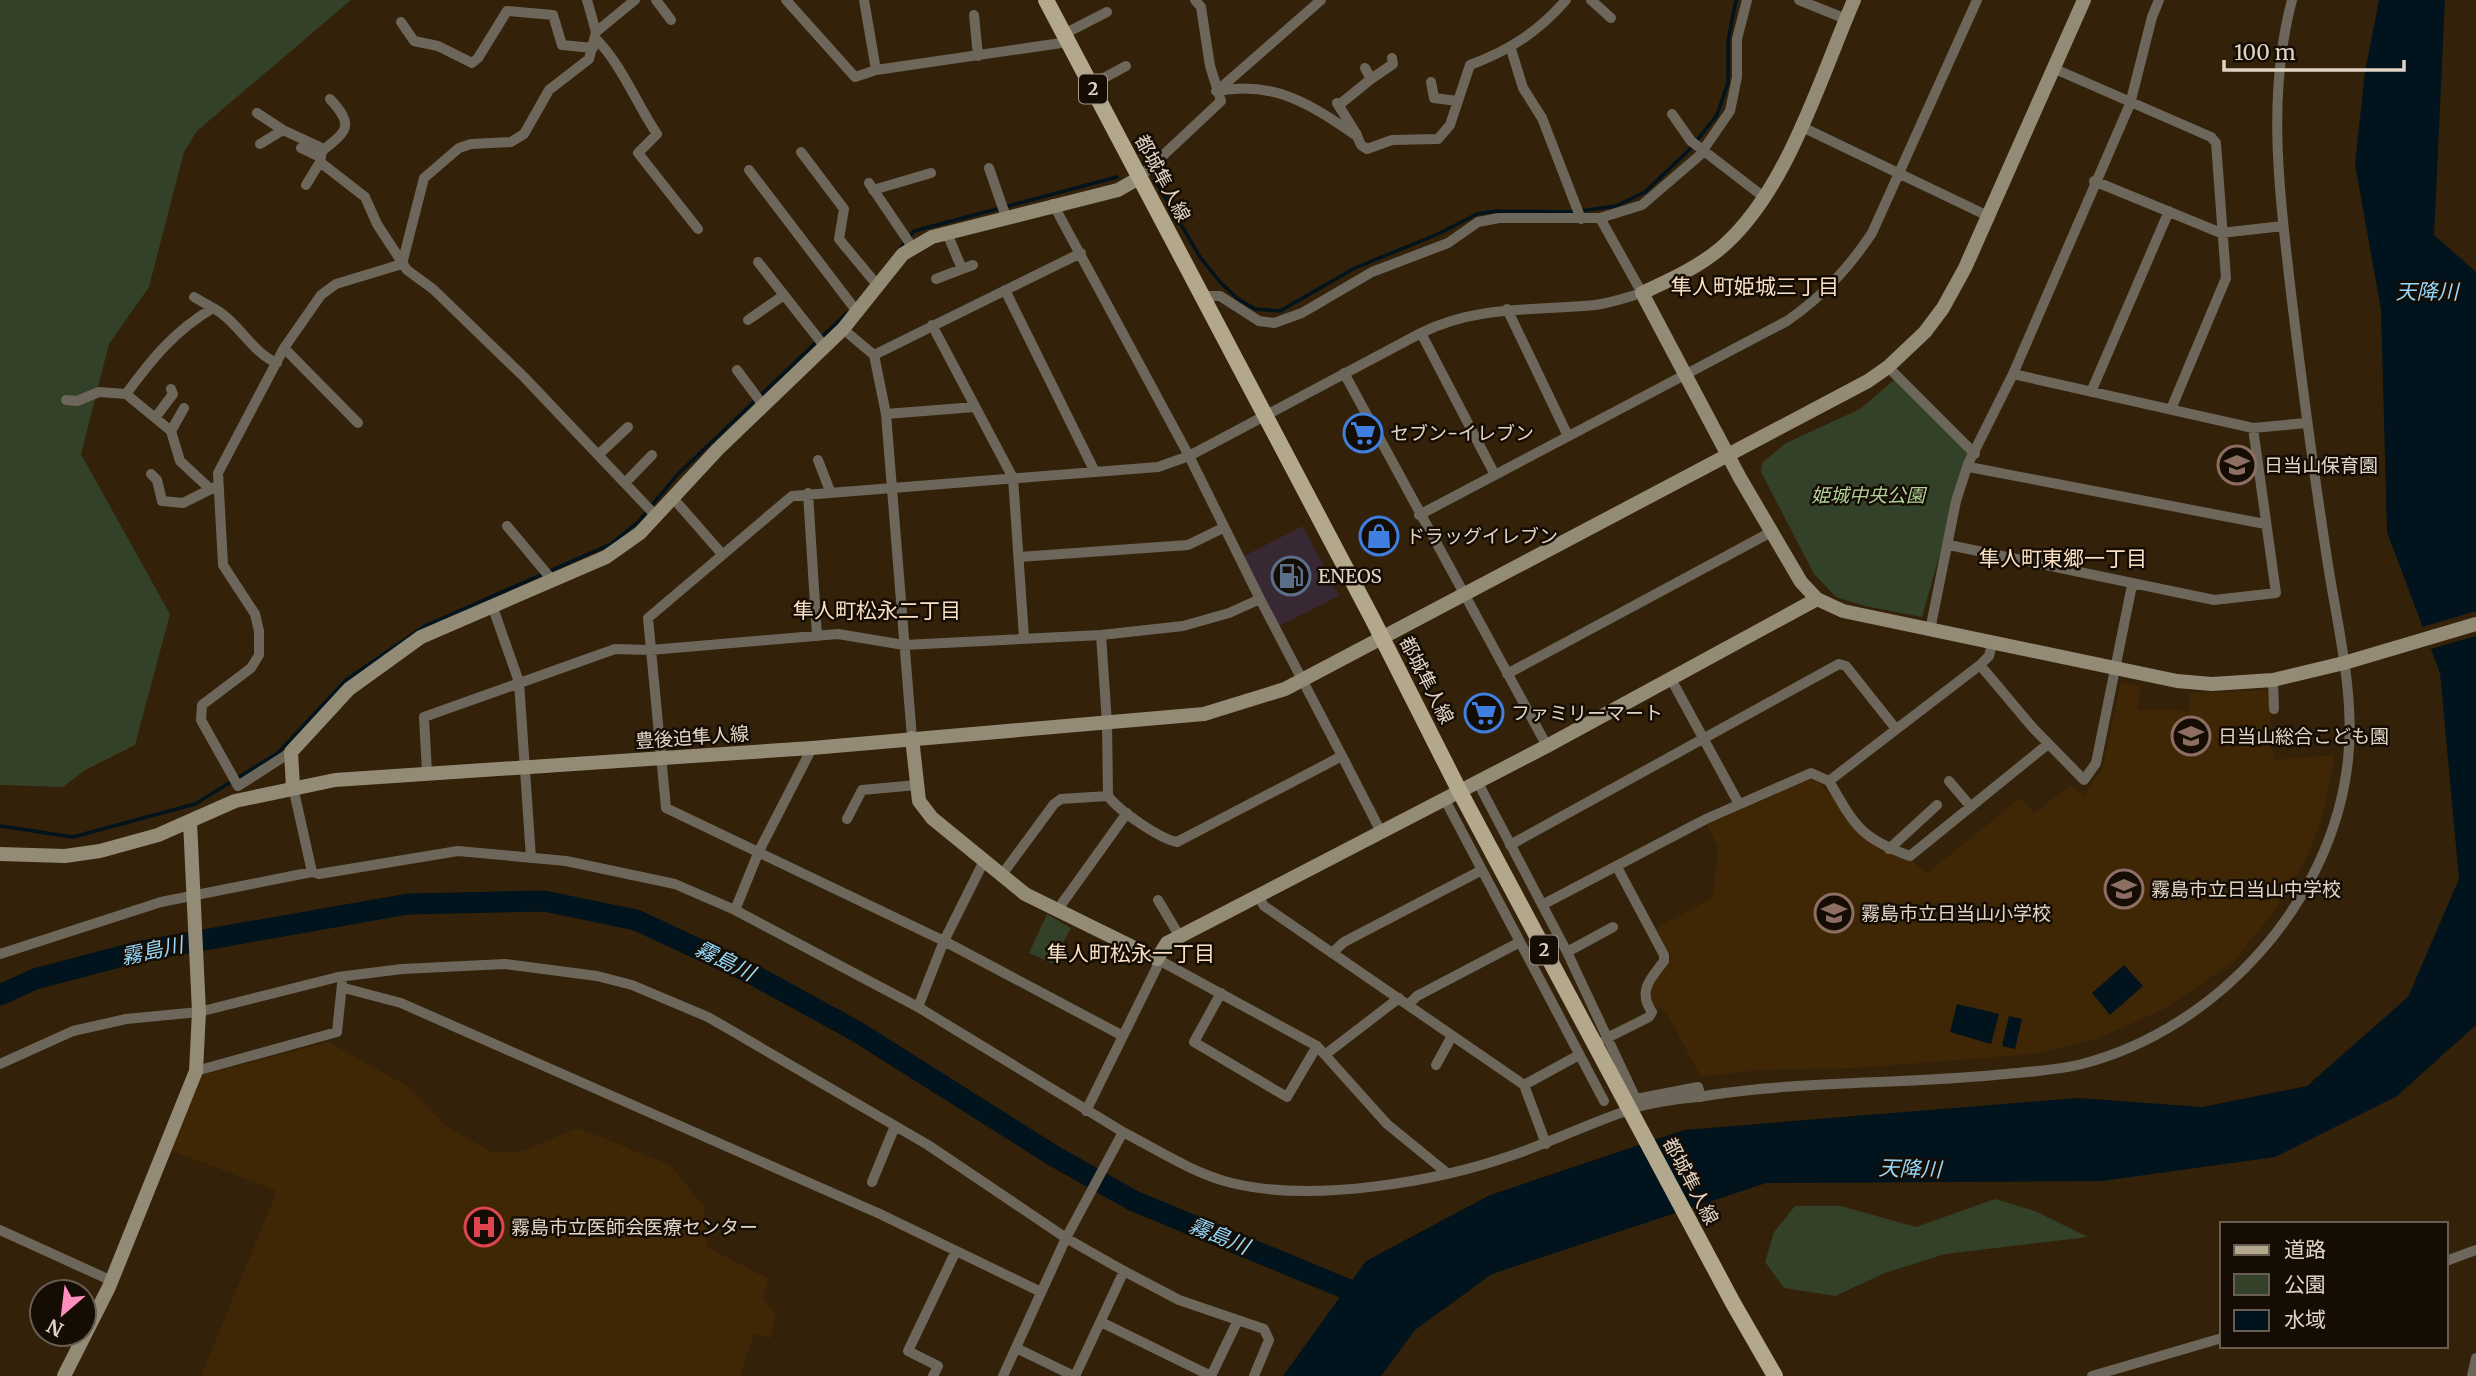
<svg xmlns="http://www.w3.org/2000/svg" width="2476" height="1376" font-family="Merriweather,'Noto Sans JP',serif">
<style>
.commercial{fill:#372833}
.built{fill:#3f2706}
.green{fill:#324127}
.water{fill:#01131c}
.pier{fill:#342109}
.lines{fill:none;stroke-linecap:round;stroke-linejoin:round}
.stream{stroke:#01131c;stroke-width:3.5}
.river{stroke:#01131c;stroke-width:21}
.street{stroke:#6c675a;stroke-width:10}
.secondary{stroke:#948b76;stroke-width:14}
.primary{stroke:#b3a88c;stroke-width:16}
.labels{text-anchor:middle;stroke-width:5;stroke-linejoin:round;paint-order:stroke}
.shield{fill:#150d04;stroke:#a4988c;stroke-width:2}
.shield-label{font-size:18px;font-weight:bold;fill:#e1d4c6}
.street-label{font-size:19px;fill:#e1d4c6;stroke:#150d04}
.poi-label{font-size:19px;fill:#e1d4c6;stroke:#150d04;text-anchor:start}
.park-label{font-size:19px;font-style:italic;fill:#b0d199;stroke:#150d04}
.neighbourhood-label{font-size:21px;fill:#f9dfc3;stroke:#150d04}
.water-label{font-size:21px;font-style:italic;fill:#95d9fc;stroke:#150d04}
</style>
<rect width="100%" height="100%" fill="#342109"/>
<path class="commercial" d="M1303,526L1339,596L1279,626L1244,556Z"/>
<path class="built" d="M2121,682L2141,686L2137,709L2189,711V693L2268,690L2274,760L2335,755L2322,819L2303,865L2273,913L2233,962L2166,1008L2099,1038L2034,1054L1857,1068L1758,1070L1701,1077L1666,1012L1649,1003L1648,994L1657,975L1672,958L1656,928L1713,898L1718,847L1707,825L1810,779L1818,781L1859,826L1912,860L1926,874L2020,798L2034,813L2070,785L2084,795L2103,766Z
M329,1042L407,1086L447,1127L492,1152H519L578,1128L670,1165L704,1207L707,1247L769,1279L763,1298L776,1315L770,1339L754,1333L740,1376H201L277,1191L171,1150L199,1076Z"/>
<path class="green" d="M0,0H351L197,131L184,152L149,287L109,344L81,454L170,614L135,745L85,770L63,787L0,785Z
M1895,379L1969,451L1922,617L1865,606L1836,597L1814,574L1761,472L1762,463L1786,443L1860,409Z
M1047,914L1071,928L1052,963L1029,953Z
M1995,1199L2035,1211L2088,1237L1945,1254L1885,1273L1835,1296L1784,1288L1765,1262L1774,1232L1795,1206H1841L1916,1227Z"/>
<path class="water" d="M2379,0H2445L2434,235L2476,272V1025L2397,1096L2275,1157L2102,1181L1766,1183L1492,1274L1415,1330L1381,1376H1283L1366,1261L1490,1195L1684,1130L2078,1098L2202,1107L2307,1086L2408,997L2459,879L2440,673L2387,532L2381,310L2355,164L2365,72Z
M2124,965L2143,986L2110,1015L2092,993Z
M1957,1004L1999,1014L1991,1044L1950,1032Z
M2009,1016L2022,1019L2015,1049L2002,1046Z"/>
<path class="pier" d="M2476,611V636L2427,650L2419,628Z"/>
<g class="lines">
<path class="stream" d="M1156,182L1200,257L1220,282L1238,299L1255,309L1280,311L1355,268L1438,234L1477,214L1496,211L1573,212L1616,206L1645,192L1690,149L1717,115L1728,83V41L1736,0
M899,250L914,231L1117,177
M0,826L73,837L195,804L278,753L346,680L425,626L611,544L638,522L677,475L847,313"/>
<path class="river" d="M0,995L35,979L141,951L408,904L544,901L636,920L750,973L856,1031L1054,1156L1134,1201L1371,1299"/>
<path class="street" d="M656,0L671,20
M786,0L855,77L876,70L1068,42
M864,0L876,70
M1591,0L1611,18
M1799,0L1846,19
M974,15L978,56
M401,22L414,41L438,46L472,63L478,58L507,11L553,15L562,45L593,48
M596,32L635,0
M1064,34L1107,12
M595,38C621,63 636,103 657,134L638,153L698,229
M1511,49L1523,88L1542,118L1581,219
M2055,69L2211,137L2216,143L2226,278L2171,409
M1371,79L1393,64L1392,58
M1431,82L1434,98L1457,101
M1091,85L1126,66
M1216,91C1274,80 1310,104 1357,136L1361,145L1367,149L1392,140L1438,139L1450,125L1470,65C1510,50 1538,32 1566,0
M1217,91L1321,0
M330,99C355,126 347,131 322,151L320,162L365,197L377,224L407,270L433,289L524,377L656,516
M1337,103L1357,135
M1339,105L1371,79L1365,68
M257,113L283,130
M1672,114L1691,141L1765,198
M1800,126L1990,217
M260,144L283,130L324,149
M301,148L320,157
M801,152L844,209L839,239L878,286
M989,168L1006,217
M749,170L858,313
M1139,178L1221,101L1210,66L1201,7L1195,0
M2094,181L2221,233L2283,226
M869,183L913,248
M306,185L320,162
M873,190L931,173
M758,262L825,347
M402,264L424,178L459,148L471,144L511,142L524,134L549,90L589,59L596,32L587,0
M962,269L973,265
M936,279L962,269L947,233
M1005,290L1095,472
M1202,296H1220L1259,321L1274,323L1302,313L1372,272L1448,243L1478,222L1499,218H1600L1642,205L1699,156L1730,111L1737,77V39L1747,0
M194,297L213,308
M1507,309L1568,436
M748,320L784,295
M932,325L1013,478L1024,637
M843,329L874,355L886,414L912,738
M1421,333L1495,475
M284,348L358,423
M874,355L1081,253
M1888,367L1975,454
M737,370L763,405
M1344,373L1547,746
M2013,374L2130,104L2152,17L2159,0
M2091,392L2169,211
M66,400L77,401L99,392L126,394
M184,408L171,431L180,461L208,487
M886,414L975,407
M155,418L173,394L171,389
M171,431L126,394C152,359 174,331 213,308C238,321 252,353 277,363
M598,455L628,427
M818,460L830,491
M1968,464L1969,467L2265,524
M151,474L157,480L162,501L183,503L215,487
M625,483L652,455
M808,493L817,636
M673,498L722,554
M1419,515L1787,321C1823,296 1848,269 1872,233L1977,0
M507,526L553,581
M1949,545L2214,600L2276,593L2253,428
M1019,557L1188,545L1223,528
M1260,599L1342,756
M493,608L519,682L531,858
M1930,630L1956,501L1968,464L2013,374L2253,428L2306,423
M1101,635L1107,723L1108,796C1118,810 1160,839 1177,842L1342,756L1380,830
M1980,665L2033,728L2084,780L2096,763L2132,585
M1507,674L1773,531
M1671,679L1739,804
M2273,680L2274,709
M291,752L238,786L201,720L202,705L251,668L259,655V631L255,614L223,565L218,473L284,348L321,295L336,284L402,264
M427,773L424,717L615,649L651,650L838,634L904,645L1101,635L1183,626L1229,613L1260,599L1189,456L1053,204
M1477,781L1567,952L1636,1099L1698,1087L1701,1097
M1829,781C1855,826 1860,838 1910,856L2048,744
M1949,781L1971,807
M293,787L312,872
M1444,798L1604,1101
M847,819L862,790L917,785
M1510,845L1839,664L1846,666L1896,729
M1889,849L1937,805
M1001,876L1054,804L1061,799L1108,796
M1258,896L1264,906L1524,1085L1546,1144
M1158,900L1180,937
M1542,905L1706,819L1811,773L1829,781L1980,665L1989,656L1992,644
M1058,909L1127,813
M735,910L759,851L812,748
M1567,952L1613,927
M1332,953L1344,942L1482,870
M0,954L161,902L312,872L319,874L458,851L566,861L675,884L735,910L918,1007L1123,1132
M344,988L401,1003L880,1214L1041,1292
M1221,993L1194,1042L1287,1097L1317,1046
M1408,1005L1417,996L1520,942
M918,1007L944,941L984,861
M1123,1036L944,941L666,808L648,618L792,496L1158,467L1189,456L1421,333C1477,305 1535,311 1595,305C1611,303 1627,297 1642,293L1600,218
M1605,1039L1649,1017L1652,1012C1637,991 1651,978 1664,961V955L1617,867
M1326,1054L1399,998
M0,1064L73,1031L126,1019L199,1012L338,977L402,969L505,964L597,976L632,985L708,1017L928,1145L1066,1238L1124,1271L1179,1300L1264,1329L1269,1340L1254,1376
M1436,1065L1452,1036
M196,1071L337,1032L342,984
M1524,1085L1579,1055
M1086,1111L1157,967V959L1317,1046L1387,1124L1447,1173
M872,1182L895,1126
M0,1230L112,1281
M2446,1261L2476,1250
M1101,1322L1211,1376
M1016,1348L1074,1376
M933,1376L938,1366L908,1351L955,1253
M1003,1376L1066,1238L1123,1132C1158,1150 1194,1174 1232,1183C1312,1203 1436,1182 1513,1155C1554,1141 1594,1121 1635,1108C1659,1100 1686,1099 1711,1095C1805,1081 1900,1084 1995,1075C2024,1072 2054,1071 2082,1064C2218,1029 2333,901 2348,760C2355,695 2338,629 2328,565C2314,475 2302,384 2291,293C2280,195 2266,98 2292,0
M1075,1376L1124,1271
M1211,1376L1238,1320
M2092,1376L2222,1338
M2472,1376L2476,1358"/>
<path class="secondary" d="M1854,0C1820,78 1787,192 1721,248C1697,268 1670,280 1642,293L1740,478L1801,582L1817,599L1843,611L2177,681L2212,684L2273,680L2344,663L2476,624
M912,738L919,801L932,818L1025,894L1157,959L1167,943L1547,746L1817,599
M293,787L291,752L349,689L421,637L606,557L640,533L718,449L843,329L903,254L932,237L1118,190L1139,178
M0,854L65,856L100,851L158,835L235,801L335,780L812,748L1204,714L1285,689L1868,381L1888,367L1925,332L1943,308L1965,268L2084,0
M64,1376L109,1287L196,1071L199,1012L190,822"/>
<path class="primary" d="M1046,0L1372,618L1459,790L1733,1303L1775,1376"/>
</g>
<defs>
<symbol id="supermarket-ring" viewBox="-11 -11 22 22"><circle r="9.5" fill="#150d04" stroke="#3f7fe0" stroke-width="1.5"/><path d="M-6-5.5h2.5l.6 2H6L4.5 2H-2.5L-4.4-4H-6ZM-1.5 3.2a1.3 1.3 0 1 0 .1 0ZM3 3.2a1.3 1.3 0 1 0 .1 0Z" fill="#3f7fe0"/></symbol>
<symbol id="school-ring" viewBox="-11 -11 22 22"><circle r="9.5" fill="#150d04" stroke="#8d6e63" stroke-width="1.5"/><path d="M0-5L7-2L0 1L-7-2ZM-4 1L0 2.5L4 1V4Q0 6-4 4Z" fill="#8d6e63"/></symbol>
<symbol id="shop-ring" viewBox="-11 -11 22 22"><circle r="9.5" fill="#150d04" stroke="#3f7fe0" stroke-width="1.5"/><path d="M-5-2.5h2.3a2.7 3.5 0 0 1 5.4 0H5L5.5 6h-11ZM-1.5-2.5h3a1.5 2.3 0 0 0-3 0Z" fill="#3f7fe0"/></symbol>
<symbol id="fuel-ring" viewBox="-11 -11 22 22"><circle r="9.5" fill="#150d04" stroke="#5c6f8a" stroke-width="1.5"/><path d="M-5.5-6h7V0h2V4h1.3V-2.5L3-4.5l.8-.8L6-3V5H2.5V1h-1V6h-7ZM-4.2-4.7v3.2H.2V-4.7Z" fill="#5c6f8a"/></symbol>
<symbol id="hospital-ring" viewBox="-11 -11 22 22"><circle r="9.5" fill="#150d04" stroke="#e0444e" stroke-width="1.5"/><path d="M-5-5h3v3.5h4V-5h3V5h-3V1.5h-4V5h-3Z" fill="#e0444e"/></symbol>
</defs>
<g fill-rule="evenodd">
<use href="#supermarket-ring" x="1341" y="411" width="44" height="44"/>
<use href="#school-ring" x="2215" y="443" width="44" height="44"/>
<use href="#shop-ring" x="1357" y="514" width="44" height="44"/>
<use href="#fuel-ring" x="1269" y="554" width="44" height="44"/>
<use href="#supermarket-ring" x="1462" y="691" width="44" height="44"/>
<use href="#school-ring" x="2169" y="714" width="44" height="44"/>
<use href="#school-ring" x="2102" y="867" width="44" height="44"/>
<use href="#school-ring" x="1812" y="891" width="44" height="44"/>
<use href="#hospital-ring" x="462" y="1205" width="44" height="44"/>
</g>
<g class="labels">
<g class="shield">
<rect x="1079" y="74.5" width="28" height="29" rx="5"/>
<rect x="1530" y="935.5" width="28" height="29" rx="5"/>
</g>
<g class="shield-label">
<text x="1093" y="95">2</text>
<text x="1544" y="956">2</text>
</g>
<g class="street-label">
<text transform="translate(1163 178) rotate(62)" y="7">都城隼人線</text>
<text transform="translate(1427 680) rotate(63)" y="7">都城隼人線</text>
<text transform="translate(692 737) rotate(-4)" y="7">豊後迫隼人線</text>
<text transform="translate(1691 1181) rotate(62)" y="7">都城隼人線</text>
</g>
<g class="poi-label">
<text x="1390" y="440">セブン-イレブン</text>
<text x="2264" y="472">日当山保育園</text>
<text x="1406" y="543">ドラッグイレブン</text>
<text x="1318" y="583">ENEOS</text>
<text x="1511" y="720">ファミリーマート</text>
<text x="2218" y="743">日当山総合こども園</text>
<text x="2151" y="896">霧島市立日当山中学校</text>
<text x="1861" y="920">霧島市立日当山小学校</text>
<text x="511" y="1234">霧島市立医師会医療センター</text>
</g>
<g class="park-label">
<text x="1868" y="502">姫城中央公園</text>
</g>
<g class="neighbourhood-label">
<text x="1755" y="294">隼人町姫城三丁目</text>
<text x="2063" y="566">隼人町東郷一丁目</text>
<text x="877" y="618">隼人町松永二丁目</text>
<text x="1131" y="961">隼人町松永一丁目</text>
</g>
<g class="water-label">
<text x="2427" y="299">天降川</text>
<text transform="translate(152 951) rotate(-12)" y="7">霧島川</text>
<text transform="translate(725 961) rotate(26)" y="7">霧島川</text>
<text transform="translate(1910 1169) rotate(2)" y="7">天降川</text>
<text transform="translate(1219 1236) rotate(22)" y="7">霧島川</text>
</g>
</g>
<rect x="2220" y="1222" width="228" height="126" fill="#150d04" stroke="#675d52" stroke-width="2"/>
<rect x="2234" y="1245" width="35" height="10" fill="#b3a88c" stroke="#675d52" stroke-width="2"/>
<text x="2284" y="1257" font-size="21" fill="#e1d4c6">道路</text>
<rect x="2234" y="1274" width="35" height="21" fill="#324127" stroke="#675d52" stroke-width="2"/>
<text x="2284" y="1292" font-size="21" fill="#e1d4c6">公園</text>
<rect x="2234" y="1310" width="35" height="21" fill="#01131c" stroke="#675d52" stroke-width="2"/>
<text x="2284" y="1327" font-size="21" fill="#e1d4c6">水域</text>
<g transform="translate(63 1313) rotate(208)"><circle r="33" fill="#150d04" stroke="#675d52" stroke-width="2"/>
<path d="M0-5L12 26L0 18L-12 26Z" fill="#fe8ebc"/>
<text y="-10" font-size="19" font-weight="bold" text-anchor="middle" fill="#e1d4c6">N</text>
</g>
<path d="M2224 60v10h180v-10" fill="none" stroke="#e1d4c6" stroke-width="3.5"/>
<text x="2234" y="60" font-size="21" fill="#e1d4c6" stroke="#150d04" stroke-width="5" paint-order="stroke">100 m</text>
</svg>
